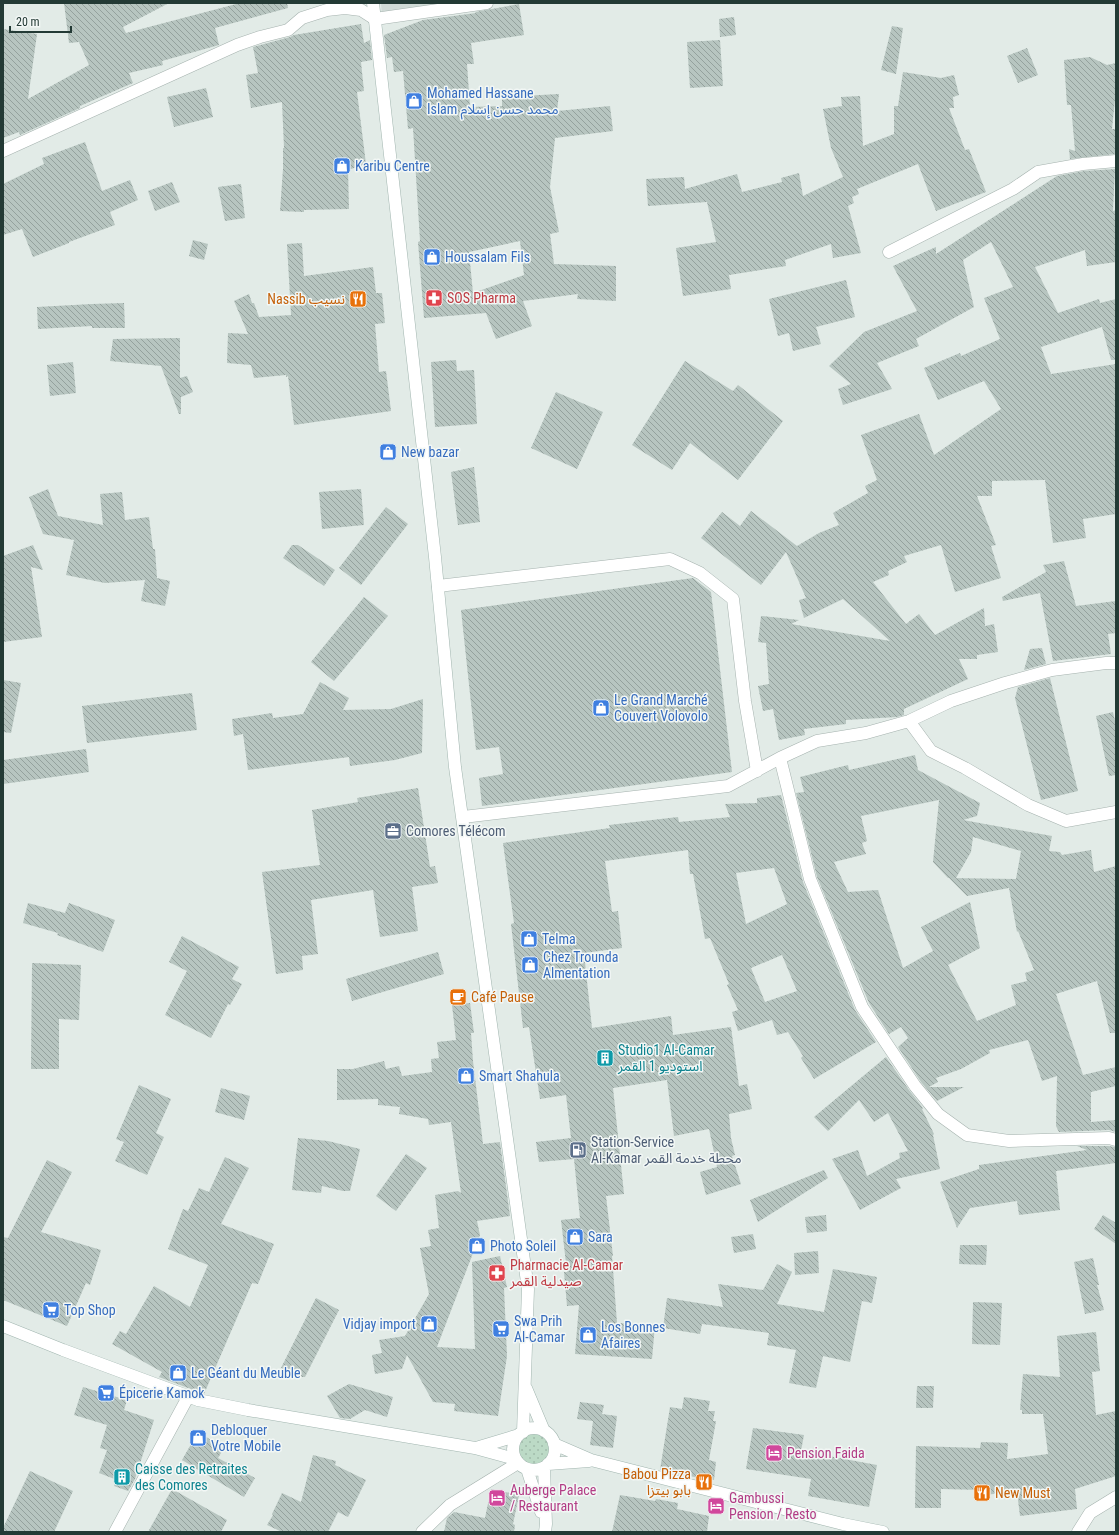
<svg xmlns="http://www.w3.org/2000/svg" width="1119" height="1535" font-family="'Roboto Condensed','Noto Sans Arabic',sans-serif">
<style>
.built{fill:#d0dad6}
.grass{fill:url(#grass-dots)}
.building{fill:url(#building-back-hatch);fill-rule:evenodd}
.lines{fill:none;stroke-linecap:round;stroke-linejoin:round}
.street-casing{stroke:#a5b2ae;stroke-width:13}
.secondary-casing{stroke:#a1b5af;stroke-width:13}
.street{stroke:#fff;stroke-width:12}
.secondary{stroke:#fff;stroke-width:12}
.labels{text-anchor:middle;stroke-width:3;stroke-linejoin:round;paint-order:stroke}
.shop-label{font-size:14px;fill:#366cbe;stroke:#f2f7f5;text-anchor:start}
.health-label{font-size:14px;fill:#be3a42;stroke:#f2f7f5;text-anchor:start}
.food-label{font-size:14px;fill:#c56008;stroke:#f2f7f5;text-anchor:end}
.service-label{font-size:14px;fill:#4e5e75;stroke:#f2f7f5;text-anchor:start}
.culture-label{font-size:14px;fill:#0d838f;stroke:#f2f7f5;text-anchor:start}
.hotel-label{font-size:14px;fill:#b23c85;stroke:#f2f7f5;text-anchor:start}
</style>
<defs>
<pattern id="grass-dots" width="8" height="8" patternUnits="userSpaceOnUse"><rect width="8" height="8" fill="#bcdac6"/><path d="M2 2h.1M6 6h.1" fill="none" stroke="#a1bcab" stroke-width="1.8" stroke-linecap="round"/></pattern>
<pattern id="building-back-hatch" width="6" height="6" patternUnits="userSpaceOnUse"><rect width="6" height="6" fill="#b7c5c0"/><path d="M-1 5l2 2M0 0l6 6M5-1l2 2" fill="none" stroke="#94a19d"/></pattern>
</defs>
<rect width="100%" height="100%" fill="#e2ebe7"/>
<path class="built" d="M381,3H455L382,16Z"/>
<path class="grass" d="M518 1450a16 16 0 1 1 32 0a16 16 0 1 1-32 0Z"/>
<path class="building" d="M64,3H169L123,27L126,33L240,3H287L288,8L215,28L219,45L162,61L163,65L129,73L133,83L80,106V108L20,135L19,132L3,138V29L37,34L28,99L89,65L79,42L69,43Z
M519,4L524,35L471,43L474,64H467L470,107L502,106V97L559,94L557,111L610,106L613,131L555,138L550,187L559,232L550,234L554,264L616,266V301L577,299L578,294L523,301L532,326L496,339L486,313L424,318L418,242L420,241L413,128L408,129L403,71L394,72L392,57L387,58L384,35L423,20L476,13L475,12ZM520,241L524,275L473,293L469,252Z
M734,17L736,35L720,37L719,19Z
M361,24L364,43L370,40L372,60L361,62L364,91L357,92L366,164L348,170L349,209L304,210V212L280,211L283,169V148H284L282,102L251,108L246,75L258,73L253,47L290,37L294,35Z
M892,26L903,28L896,74L881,70Z
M720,40L723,86L690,88L687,42Z
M1027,48L1038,75L1018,83L1007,56Z
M1090,57L1107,65L1116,63V90L1112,129H1116L1115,154L1070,159L1069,149L1075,151L1071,105H1067L1064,60Z
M903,72L941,78L954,75L959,95L953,97L954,108H949L965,150L969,149L986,192L936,211L918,164L857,189L859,194L852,197L854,203L848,206L861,253L833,258L831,244L785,260L786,266L729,275L731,289L683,296L676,248L716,242L707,202L648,206L646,179L684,177L685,189L737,174L742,192L782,182L781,178L799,173L803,196L843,177L831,148L823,109L842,106L841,97L860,96L863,146L894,134V106H898Z
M206,88L213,117L174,127L167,97Z
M85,142L102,191L130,180L138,200L110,212L115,225L69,242V243L33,257L22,229L3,235V184L44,164L42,158Z
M1115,169L1113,211L1116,210V262L1087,266L1085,250L1035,267L1058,313L1099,299L1100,303L1116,299V360H1111L1102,327L1041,347L1051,374L1116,364V514L1083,519L1086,538L1053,543L1045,480L992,481V496H977L996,545L991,546L1001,578L955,592L941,545L904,556L907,562L888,571L889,575L873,582L906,624L919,614L935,635L984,608L985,626L994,624L998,652L977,655V659H959L968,679L904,709V715L897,717L846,720V724L804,729L805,735L779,740L773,709L763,711L758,686L769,684L766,643L758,642L761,616L799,620L791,624L890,641L843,599L804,618L799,600L806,598L786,552L761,585L701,538L722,512L740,526L751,511L797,546L819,533L839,525L833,513L868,493L865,486L877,480L861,435L919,414L934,455L1001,409L984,381L938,400L924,368L960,353L961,356L1000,339L984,298L1013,287L991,242L963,260L974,307L916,339L919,346L877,363L892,389L843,405L838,389L851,384L829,366L864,332L917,311L893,266L936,247V254L1057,176L1084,171Z
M172,182L180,202L155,211L148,191Z
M241,184L245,218L225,221L218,187Z
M193,240L208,244L204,260L189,256Z
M302,243L304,276L373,267L376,293H382L385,323L375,324L379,372L386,371L391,411L294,425L288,376L286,377V375L254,378L251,365L227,363L228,333L248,334L234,301L249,294L252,303H254L259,317L291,315L287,244Z
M846,280L855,317L816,327L821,344L793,351L789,333L778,336L769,299Z
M124,303L125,328H92V326L38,329L37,307L92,304Z
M180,338V378L187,376L193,392L181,397V414H179L161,366L110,361L113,339Z
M456,360L457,371L474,370L477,424L435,427L431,362Z
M685,361L733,391L738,385L783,421L738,480L690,443L672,470L632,445Z
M73,362L76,393L50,396L47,365Z
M556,392L603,412L577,469L531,448Z
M474,467L480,522L458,525L451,472Z
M48,489L58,516L103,525L100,494L122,492L125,520L149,517L153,549H155L157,578L170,581L165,606L141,601L145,580L105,583L66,575L74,540L43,534L29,497Z
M361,489L364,525L322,529L319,492Z
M386,507L408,524L361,585L339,568Z
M33,545L43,570L31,567L42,637L3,642V556Z
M292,545H298L335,570L324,586L283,558Z
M1064,561L1076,606L1116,601V633L1108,634L1111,654L1053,661L1040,593L1003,601L1002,597L1046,572L1043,565Z
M693,578L711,592L732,772L482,806L479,778L503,774L499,747L476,750L461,610Z
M364,597L388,616L334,681L311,662Z
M1042,648L1046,664L1024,670L1030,649Z
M1050,678L1078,791L1041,800L1015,698L1018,687Z
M3,680L21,683L11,733L3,732Z
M320,682L349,698L343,710L391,709L423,699L422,753L395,760L350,766L349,757L248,770L243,734L234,736L232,719L272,713L273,718L303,714Z
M192,693L197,730L87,743L82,706Z
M1113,712L1116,725V775L1109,776L1096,716Z
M86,749L89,772L3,784V760Z
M915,755L918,770L980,803L977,816L963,820L1052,836L1049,851L1060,852L1062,855L1091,850L1094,872L1116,866V1033H1110L1097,981L1056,994L1083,1075L1116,1067V1086L1091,1092V1122L1116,1120V1132L1109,1130L1059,1132L1056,1126L1057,1076L1042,1081L1028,1040L989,1050L990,1053L961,1069L936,1078L938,1082L929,1087H964L937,1101L921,1082L898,1047L908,1038L901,1027L889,1034L869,1003L817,877L796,793L804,792L800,777L848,765L849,770ZM939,800L933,862L948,878H956L971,852L973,837L1021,851L1016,879L949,878L967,896L1009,888L1017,932L1018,931L1034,970L1025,973L1027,981L1011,985L1016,1005L977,1021L948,965L980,948L970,902L921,927L933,951L903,968L878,890L848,892L834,862L866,854L862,843L867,841L861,816Z
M418,788L430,867L435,866L438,883L412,887L418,931L380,937L373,890L311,900L318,954L302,956L303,970L276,974L262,872L320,865L312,810L358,802L357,798Z
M781,795L803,882L855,1010L876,1042L814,1079L801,1058L803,1056L788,1032L777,1035L772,1020L738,1031L732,1012L738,1010L727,985L729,984L710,938L705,939L693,874H690L688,850L605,861L612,912L618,911L622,948L584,953L592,1028L671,1016L673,1035L731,1027L739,1086L747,1084L752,1109L729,1114L731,1138L735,1155L732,1156L741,1184L706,1195L700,1172L717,1167L709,1129L674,1136L667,1080L613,1088L624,1194L606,1196L613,1256H612L617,1323L655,1325L652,1359L575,1354L579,1305L567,1306L564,1272H567L561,1220L580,1218L574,1159L539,1162L536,1142L571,1138L566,1095L540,1099L529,1027L523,1028L511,924L514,923L503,843L610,828L609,825L678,817L679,822L730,817L725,804L757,803V798ZM774,868L787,904L746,924L736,873ZM782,955L797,991L765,1002L751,968Z
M28,903L65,913L69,903L115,920L103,952L57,935L58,933L23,923Z
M182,936L239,967L232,979L242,984L230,1005L228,1004L211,1038L165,1015L187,971L169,962Z
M438,952L444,974L352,1001L346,979Z
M32,963L81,965L79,1020L59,1019V1069H31Z
M470,1003L474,1033H471L473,1061L483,1144L500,1142L510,1216L477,1221L480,1235L437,1347L475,1349L472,1262L500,1256L507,1287L504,1288L507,1356L498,1416L454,1411L455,1404L433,1402L407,1355L402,1369L375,1374L372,1355L382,1353L379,1340L405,1336L429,1294L420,1248L431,1246L428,1230L439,1228L435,1195L458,1191L461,1193L451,1122L429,1125L428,1119L399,1114L400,1107L378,1105V1099L337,1100V1069H353L384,1061L386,1069L399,1066L402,1076L432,1072L431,1059L439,1058L437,1042L456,1040L452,1005Z
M886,1057L909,1090L923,1108L922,1109L934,1134L933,1135L940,1169L896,1179L901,1188L860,1210L832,1159L858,1150L867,1176L900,1158L899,1153L908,1151L888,1113L874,1122L859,1100L828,1131L814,1117Z
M139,1085L171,1099L156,1133L164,1137L147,1175L115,1161L124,1142L116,1139Z
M221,1088L250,1096L244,1120L215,1112Z
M298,1138L328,1141L360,1149L350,1191H343L322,1186L321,1193L292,1190Z
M1077,1146H1108L1116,1147V1163L1056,1171L1060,1210L1019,1215L1017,1201L970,1208L957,1228L940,1182L979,1169V1165L1087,1150Z
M406,1154L427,1168L396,1211L376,1196Z
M225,1157L249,1168L221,1224L274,1244L258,1284L252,1283L204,1394L159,1377L162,1372L112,1344L120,1331L126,1334L154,1286L190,1307L208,1265L168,1249L183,1209L188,1211L199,1188L209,1192Z
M47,1160L72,1172L41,1232L101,1250L90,1285L86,1283L67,1326L3,1300V1237L8,1238Z
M824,1170L828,1178L758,1222L750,1200Z
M826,1215L827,1231L807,1233L805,1217Z
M1103,1215L1116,1223V1244L1094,1229Z
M753,1234L756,1249L734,1253L731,1237Z
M960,1245H987L986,1265L959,1264Z
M818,1251L819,1273L795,1275L794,1253Z
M1093,1258L1099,1285H1097L1104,1310L1085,1314L1074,1262Z
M777,1264L792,1272L777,1304L824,1312L833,1269L877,1277L872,1303L862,1301L850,1362L823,1356L816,1388L789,1383L796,1350L767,1345L769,1333L702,1324L700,1334L663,1328L667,1298L723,1307L718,1284L763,1290Z
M316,1298L339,1310L305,1377H299L281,1368Z
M973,1302L1002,1303L1000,1345L972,1344Z
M1096,1332L1100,1371L1092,1372L1096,1415L1116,1411V1476L1075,1489L1077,1509L1020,1516L1017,1492L982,1495V1490L941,1489V1508H915L916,1446L980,1448L981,1442L1008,1443L1007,1459L1048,1454L1043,1414H1022V1410H1020L1023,1374L1060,1377L1057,1336Z
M349,1384L393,1397L387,1417L365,1410L350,1419L340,1418L327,1396Z
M917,1386H934L933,1408H916Z
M83,1387L127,1400L124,1410L154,1420L135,1479L128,1491L114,1486L117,1480L99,1473L107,1450L100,1448L107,1425L74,1415Z
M684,1397L710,1401L708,1411H715L713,1421H716L709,1460L716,1462L714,1480L682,1475L660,1470L670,1407L682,1409Z
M580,1402L604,1405L602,1414L617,1416L613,1448L590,1445L593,1421L577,1419Z
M753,1428L804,1435L801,1451L877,1465L869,1507L808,1496L811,1479L746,1469Z
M198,1432L224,1448L218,1458L255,1478L244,1497L182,1460Z
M313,1455L336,1461L335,1465L366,1480L348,1517L338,1512L328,1532H282L267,1525L273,1515L272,1514L282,1493L301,1502Z
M30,1471L73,1491L54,1532H3V1528Z
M172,1489L227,1520L221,1532H148Z
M491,1489L519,1495L513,1524L515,1525L514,1532H444L447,1518L454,1512L485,1518Z
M620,1495L655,1501L656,1499L678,1503L677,1509L709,1516L707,1532H612Z"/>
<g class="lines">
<defs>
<path id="street" d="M3,151L237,45L260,37L288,30L302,18L327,10L345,8L361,10L375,19L487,3
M889,252L1013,189L1038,172L1083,164L1116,161
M438,586L670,559L700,573L733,599L745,701L757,771
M909,721L931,751L965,768L1028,805L1066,821L1116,812
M780,758L810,879L862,1007L915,1086L938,1114L967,1135L1009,1141L1109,1138L1116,1140
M463,817L728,786L780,758L817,741L866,733L909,721L951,701L1005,683L1052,670L1106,663H1116
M115,1532L188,1397
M422,1532L450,1505L518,1463
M1078,1532L1090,1513L1116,1497"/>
<path id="secondary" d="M373,3L435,557L455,767L528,1289L523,1432
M3,1326L63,1350L198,1400L248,1410L475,1448L515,1459
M526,1388L544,1431
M513 1449a21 21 0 1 1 42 0a21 21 0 1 1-42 0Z
M554,1444L591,1460L843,1524L883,1532
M476,1448L519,1435
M548,1464L589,1461
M544,1468L546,1524L545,1532
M527,1469L541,1512"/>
</defs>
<use href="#street" class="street-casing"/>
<use href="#secondary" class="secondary-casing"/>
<use href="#street" class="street"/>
<use href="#secondary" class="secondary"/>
</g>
<defs>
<symbol id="shop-square" viewBox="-11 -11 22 22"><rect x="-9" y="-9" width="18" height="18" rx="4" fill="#3f7fe0" stroke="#f2f7f5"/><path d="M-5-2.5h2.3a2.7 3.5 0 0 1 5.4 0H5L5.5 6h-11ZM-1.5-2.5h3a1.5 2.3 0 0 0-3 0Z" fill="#fff"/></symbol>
<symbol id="pharmacy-square" viewBox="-11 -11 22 22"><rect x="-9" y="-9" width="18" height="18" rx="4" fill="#e0444e" stroke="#f2f7f5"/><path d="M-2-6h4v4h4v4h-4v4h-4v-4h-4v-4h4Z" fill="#fff"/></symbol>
<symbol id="restaurant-square" viewBox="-11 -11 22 22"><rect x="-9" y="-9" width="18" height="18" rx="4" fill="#e8710a" stroke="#f2f7f5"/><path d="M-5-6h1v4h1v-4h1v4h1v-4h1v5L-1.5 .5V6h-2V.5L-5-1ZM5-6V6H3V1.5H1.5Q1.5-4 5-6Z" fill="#fff"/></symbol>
<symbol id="office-square" viewBox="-11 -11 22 22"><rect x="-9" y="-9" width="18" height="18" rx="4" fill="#5c6f8a" stroke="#f2f7f5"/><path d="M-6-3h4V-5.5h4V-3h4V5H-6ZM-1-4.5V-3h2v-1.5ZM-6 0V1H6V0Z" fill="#fff"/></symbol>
<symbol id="cafe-square" viewBox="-11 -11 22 22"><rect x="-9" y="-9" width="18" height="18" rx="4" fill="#e8710a" stroke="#f2f7f5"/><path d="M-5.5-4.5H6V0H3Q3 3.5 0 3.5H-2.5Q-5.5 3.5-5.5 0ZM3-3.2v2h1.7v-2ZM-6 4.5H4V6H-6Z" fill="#fff"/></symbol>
<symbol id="building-square" viewBox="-11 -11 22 22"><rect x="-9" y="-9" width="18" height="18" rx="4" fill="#0f9aa8" stroke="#f2f7f5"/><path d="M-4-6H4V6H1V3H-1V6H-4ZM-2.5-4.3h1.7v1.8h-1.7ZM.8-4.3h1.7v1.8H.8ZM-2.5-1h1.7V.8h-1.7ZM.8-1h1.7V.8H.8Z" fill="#fff"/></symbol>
<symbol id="fuel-square" viewBox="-11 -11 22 22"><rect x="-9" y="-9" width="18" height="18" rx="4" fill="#5c6f8a" stroke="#f2f7f5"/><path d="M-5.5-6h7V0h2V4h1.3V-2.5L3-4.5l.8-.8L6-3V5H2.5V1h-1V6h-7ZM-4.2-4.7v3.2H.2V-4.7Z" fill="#fff"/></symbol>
<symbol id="supermarket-square" viewBox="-11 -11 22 22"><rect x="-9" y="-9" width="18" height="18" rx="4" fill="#3f7fe0" stroke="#f2f7f5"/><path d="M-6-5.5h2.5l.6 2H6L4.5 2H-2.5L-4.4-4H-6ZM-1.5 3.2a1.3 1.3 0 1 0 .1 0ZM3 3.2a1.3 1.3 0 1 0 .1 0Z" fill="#fff"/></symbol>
<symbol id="hotel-square" viewBox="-11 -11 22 22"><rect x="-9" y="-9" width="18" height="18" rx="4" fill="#d1479c" stroke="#f2f7f5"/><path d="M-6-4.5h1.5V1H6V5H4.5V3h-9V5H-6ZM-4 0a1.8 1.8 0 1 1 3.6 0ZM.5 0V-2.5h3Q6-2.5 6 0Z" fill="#fff"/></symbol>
</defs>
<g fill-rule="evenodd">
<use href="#shop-square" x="404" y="91" width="20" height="20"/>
<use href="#shop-square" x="332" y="156" width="20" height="20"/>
<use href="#shop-square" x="422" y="247" width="20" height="20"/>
<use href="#pharmacy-square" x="424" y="288" width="20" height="20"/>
<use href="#restaurant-square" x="348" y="289" width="20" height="20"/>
<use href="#shop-square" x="378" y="442" width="20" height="20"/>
<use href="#shop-square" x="591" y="698" width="20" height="20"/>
<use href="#office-square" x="383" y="821" width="20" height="20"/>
<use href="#shop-square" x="519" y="929" width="20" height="20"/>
<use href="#shop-square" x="520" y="955" width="20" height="20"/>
<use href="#cafe-square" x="448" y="987" width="20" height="20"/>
<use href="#building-square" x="595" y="1048" width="20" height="20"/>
<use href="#shop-square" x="456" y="1066" width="20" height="20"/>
<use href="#fuel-square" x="568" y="1140" width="20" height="20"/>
<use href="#shop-square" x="565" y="1227" width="20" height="20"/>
<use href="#shop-square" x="467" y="1236" width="20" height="20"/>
<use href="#pharmacy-square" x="487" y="1263" width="20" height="20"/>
<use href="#supermarket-square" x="41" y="1300" width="20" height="20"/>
<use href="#shop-square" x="419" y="1314" width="20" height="20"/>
<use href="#supermarket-square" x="491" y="1319" width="20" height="20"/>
<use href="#shop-square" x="578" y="1325" width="20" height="20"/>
<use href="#shop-square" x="168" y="1363" width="20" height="20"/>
<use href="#supermarket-square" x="96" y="1383" width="20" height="20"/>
<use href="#shop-square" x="188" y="1428" width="20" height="20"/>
<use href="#hotel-square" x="764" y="1443" width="20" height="20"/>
<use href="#building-square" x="112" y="1467" width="20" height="20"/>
<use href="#restaurant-square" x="694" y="1472" width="20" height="20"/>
<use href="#restaurant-square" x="972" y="1483" width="20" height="20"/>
<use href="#hotel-square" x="487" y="1488" width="20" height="20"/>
<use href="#hotel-square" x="706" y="1496" width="20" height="20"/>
</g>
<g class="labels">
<g class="shop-label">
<text x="427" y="98">Mohamed Hassane<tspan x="427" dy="16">Islam محمد حسن إسلام</tspan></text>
<text x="355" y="171">Karibu Centre</text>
<text x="445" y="262">Houssalam Fils</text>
<text x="401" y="457">New bazar</text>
<text x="614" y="705">Le Grand Marché<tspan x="614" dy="16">Couvert Volovolo</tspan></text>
<text x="542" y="944">Telma</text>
<text x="543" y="962">Chez Trounda<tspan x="543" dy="16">Almentation</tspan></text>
<text x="479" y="1081">Smart Shahula</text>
<text x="588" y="1242">Sara</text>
<text x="490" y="1251">Photo Soleil</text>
<text x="64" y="1315">Top Shop</text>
<text x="514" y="1326">Swa Prih<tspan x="514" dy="16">Al-Camar</tspan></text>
<text x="416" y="1329" text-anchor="end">Vidjay import</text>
<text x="601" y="1332">Los Bonnes<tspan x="601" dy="16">Afaires</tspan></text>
<text x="191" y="1378">Le Géant du Meuble</text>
<text x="119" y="1398">Épicerie Kamok</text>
<text x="211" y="1435">Debloquer<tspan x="211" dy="16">Votre Mobile</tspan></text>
</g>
<g class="health-label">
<text x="447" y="303">SOS Pharma</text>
<text x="510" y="1270">Pharmacie Al-Camar<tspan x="510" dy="16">صيدلية القمر</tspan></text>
</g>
<g class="food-label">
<text x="345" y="304">Nassib نسيب</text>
<text x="471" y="1002" text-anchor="start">Café Pause</text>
<text x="691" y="1479">Babou Pizza<tspan x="691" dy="16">بابو بيتزا</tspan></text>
<text x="995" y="1498" text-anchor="start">New Must</text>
</g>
<g class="service-label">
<text x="406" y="836">Comores Télécom</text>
<text x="591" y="1147">Station-Service<tspan x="591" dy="16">Al-Kamar محطة خدمة القمر</tspan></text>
</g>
<g class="culture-label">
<text x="618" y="1055">Studio1 Al-Camar<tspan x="618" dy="16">استوديو 1 القمر</tspan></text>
<text x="135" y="1474">Caisse des Retraites<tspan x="135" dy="16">des Comores</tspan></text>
</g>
<g class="hotel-label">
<text x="787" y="1458">Pension Faida</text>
<text x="510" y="1495">Auberge Palace<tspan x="510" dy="16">/ Restaurant</tspan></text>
<text x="729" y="1503">Gambussi<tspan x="729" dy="16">Pension / Resto</tspan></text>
</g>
</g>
<rect width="1119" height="1535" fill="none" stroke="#233a35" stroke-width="8"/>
<path d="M10 26v6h61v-6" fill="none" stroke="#233a35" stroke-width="2"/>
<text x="16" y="26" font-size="12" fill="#233a35" stroke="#f2f7f5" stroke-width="3" paint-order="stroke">20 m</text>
</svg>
